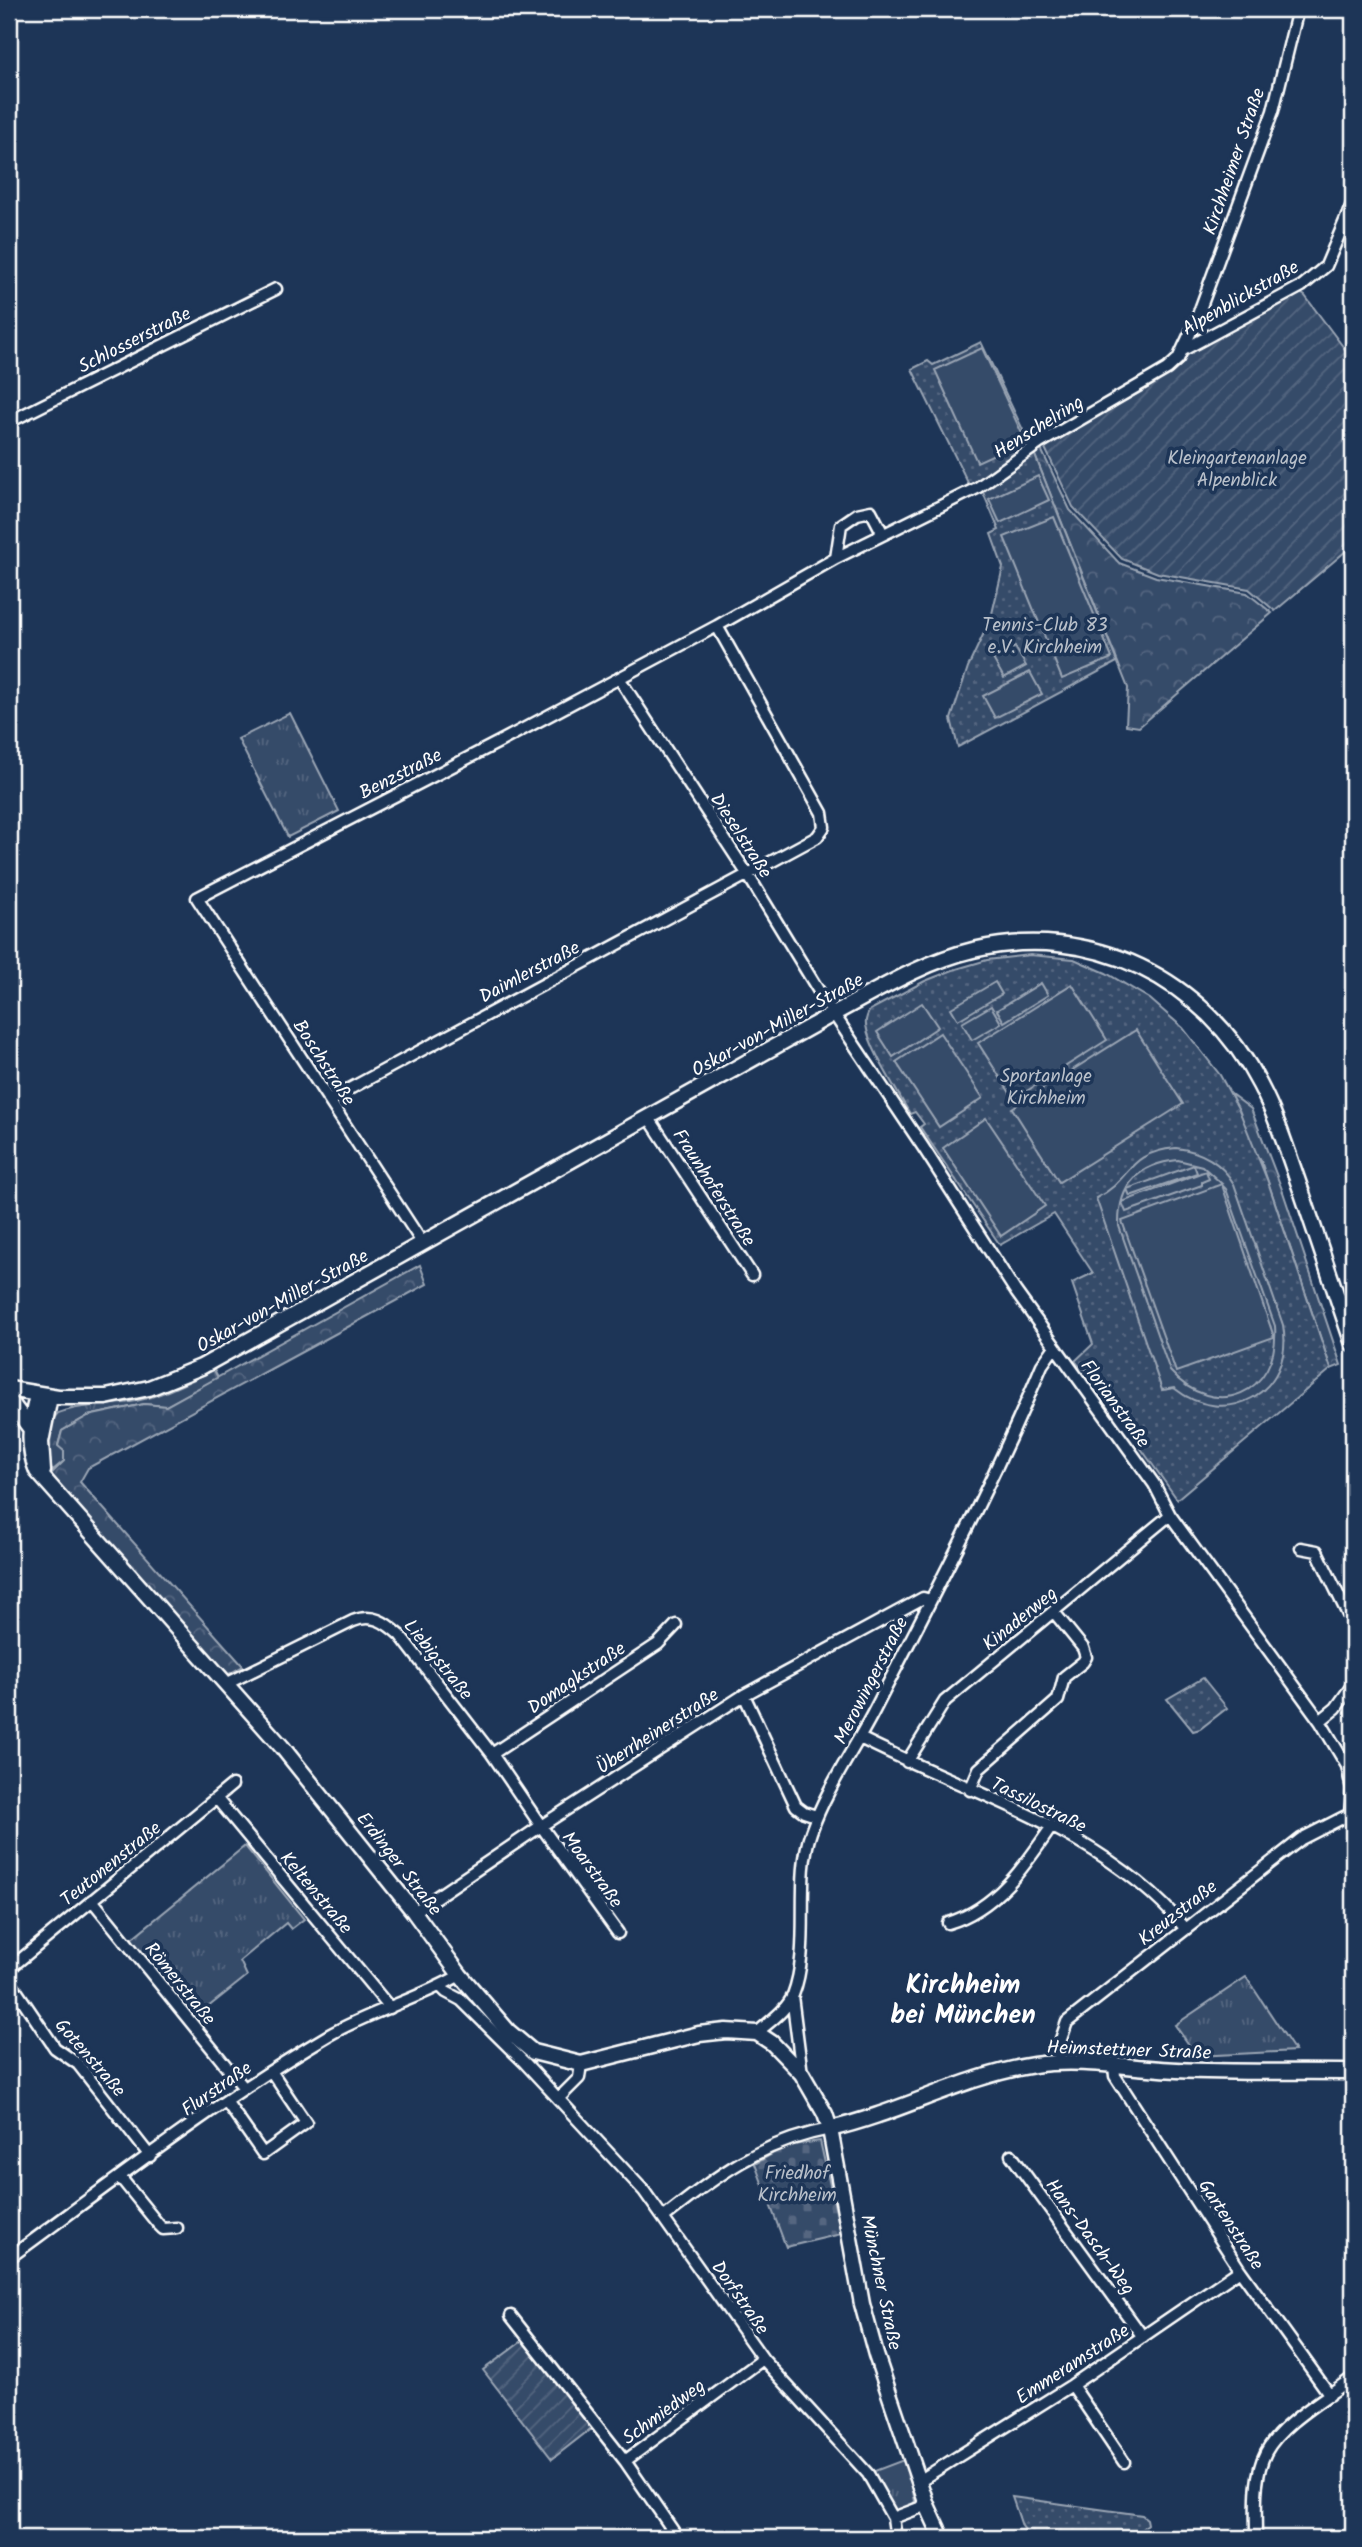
<svg xmlns="http://www.w3.org/2000/svg" width="1362" height="2547" font-family="Kalam,sans-serif">
<style>
.grass{fill:url(#grass-tufts);stroke:#9aa5b4;stroke-width:2}
.forest{fill:url(#forest-crowns);stroke:#9aa5b4;stroke-width:2}
.cemetery{fill:url(#cemetery-stones);stroke:#9aa5b4;stroke-width:2}
.park{fill:url(#park-dots);stroke:#9aa5b4;stroke-width:2}
.garden{fill:url(#garden-furrows);stroke:#9aa5b4;stroke-width:2}
.pitch{fill:#364b69;stroke:#9aa5b4;stroke-width:2;fill-rule:evenodd}
.lines{fill:none;stroke-linecap:round;stroke-linejoin:round}
.street-casing{stroke:#fff;stroke-width:15}
.secondary-casing{stroke:#fff;stroke-width:19}
.street{stroke:#1d3557;stroke-width:10}
.secondary{stroke:#1d3557;stroke-width:14}
.labels{text-anchor:middle;stroke-width:7;stroke-linejoin:round;paint-order:stroke}
.street-label{font-size:19px;fill:#fff;stroke:#1d3557}
.park-label{font-size:19px;fill:#b9c0ca;stroke:#1d3557}
.district-label{font-size:26px;font-weight:bold;fill:#fff;stroke:#1d3557}
</style>
<defs>
<pattern id="grass-tufts" width="24" height="20" patternUnits="userSpaceOnUse" patternTransform="scale(1.75)"><rect width="24" height="20" fill="#364b69"/><path d="M3 7l-1-3M5 7V3M7 7l1-3M15 17l-1-3M17 17v-4M19 17l1-3" fill="none" stroke="#546680"/></pattern>
<pattern id="forest-crowns" width="20" height="18" patternUnits="userSpaceOnUse" patternTransform="scale(1.75)"><rect width="20" height="18" fill="#364b69"/><path d="M2 6a3 3 0 1 1 6 0M12 15a3 3 0 1 1 6 0" fill="none" stroke="#546680"/></pattern>
<pattern id="cemetery-stones" width="16" height="16" patternUnits="userSpaceOnUse" patternTransform="scale(1.75)"><rect width="16" height="16" fill="#364b69"/><path d="M2 7V4a2 2 0 0 1 4 0v3zM10 15v-3a2 2 0 0 1 4 0v3z" fill="#546680"/></pattern>
<pattern id="park-dots" width="8" height="8" patternUnits="userSpaceOnUse" patternTransform="scale(1.75)"><rect width="8" height="8" fill="#364b69"/><path d="M2 2h.1M6 6h.1" fill="none" stroke="#546680" stroke-width="1.8" stroke-linecap="round"/></pattern>
<pattern id="garden-furrows" width="10" height="10" patternUnits="userSpaceOnUse" patternTransform="scale(1.75)"><rect width="10" height="10" fill="#364b69"/><path d="M-1 1l2-2M0 10L10 0M9 11l2-2" fill="none" stroke="#546680"/></pattern>
</defs>
<rect width="100%" height="100%" fill="#1d3557"/>
<filter id="ink" filterUnits="userSpaceOnUse"><feTurbulence type="fractalNoise" baseFrequency=".0143" numOctaves="2"/><feDisplacementMap in="SourceGraphic" scale="14" xChannelSelector="R" yChannelSelector="G"/><feConvolveMatrix kernelMatrix="1 2 1 2 8 2 1 2 1" color-interpolation-filters="sRGB"/></filter>
<g filter="url(#ink)">
<path class="grass" d="M290,713L339,811L288,837L238,739Z
M214,1370L218,1378L166,1406L144,1404L88,1416L62,1431L58,1445L64,1451V1461L48,1474C44,1455 44,1427 58,1413C83,1404 110,1406 136,1401C163,1395 188,1382 214,1370Z
M245,1846L304,1919L291,1929L286,1923L240,1961L247,1976L193,2019L131,1939Z
M1246,1977L1295,2051L1197,2056L1175,2025Z
M906,2459L915,2501L912,2505L899,2512L892,2507L872,2472Z"/>
<path class="forest" d="M1041,449L1070,510L1119,563L1156,577L1247,593L1272,613L1139,727L1126,725L1128,688L1034,453Z
M1227,1091L1251,1109L1283,1192L1341,1365L1331,1369L1260,1158L1246,1155Z
M420,1265L427,1284L88,1468L80,1482L243,1666L227,1675L198,1646L51,1474L64,1461V1451L58,1446L62,1431L88,1416L144,1404L166,1406Z"/>
<path class="cemetery" d="M820,2141L841,2234L786,2247L755,2164L786,2146Z"/>
<path class="park" d="M981,342L1034,453L1117,662L958,747L951,719L968,667L991,618L1003,567L991,534L999,530L982,490L970,487L912,369L928,361L933,365Z
M1030,955L1074,959L1106,973L1150,999L1183,1028L1220,1075L1239,1110L1268,1182L1331,1369L1177,1499L1140,1447V1438L1094,1372L1080,1367L1075,1361L1093,1344L1072,1283L1093,1273L1054,1214L1000,1245L920,1127L924,1124L915,1112L910,1114C898,1092 869,1048 866,1025C865,1019 867,1015 870,1010L925,981L953,970L987,960Z
M1203,1678L1227,1708L1200,1729L1193,1731L1167,1699Z
M1012,2497L1142,2515L1147,2519L1148,2524L1130,2538H1031L1022,2526Z"/>
<path class="garden" d="M1298,291L1305,296L1353,360V545L1275,611L1249,589L1158,573L1122,559L1073,507L1044,446L1148,388L1182,364L1183,354Z
M525,2339L593,2427L552,2459L483,2370Z"/>
<path class="pitch" d="M982,348L1025,440L977,462L935,370Z
M1038,476L1049,500L1000,523L989,499Z
M1054,517L1112,658L1062,679L1004,537Z
M1015,647L1026,666L1004,678L993,659Z
M1030,672L1042,694L995,718L983,696Z
M995,982L1002,994L958,1020L951,1008Z
M1041,983L1048,995L1004,1022L997,1010Z
M1072,984L1107,1040L1014,1099L978,1043Z
M922,1003L938,1027L893,1057L877,1032Z
M991,1006L1001,1023L972,1040L962,1023Z
M1136,1030L1183,1104L1059,1182L1012,1108Z
M940,1033L983,1098L939,1127L896,1062Z
M986,1118L1045,1206L1001,1236L943,1148Z
M1176,1148C1201,1151 1221,1162 1234,1184L1283,1325C1295,1393 1226,1430 1174,1388L1162,1390L1096,1198C1134,1179 1124,1153 1176,1148ZM1178,1160L1202,1166L1222,1184L1122,1221L1176,1372L1274,1337L1222,1185L1226,1189L1275,1326C1280,1394 1215,1422 1170,1371L1119,1226C1118,1185 1138,1164 1178,1160Z
M1194,1165L1197,1173L1130,1196L1127,1189Z
M1206,1171L1209,1179L1202,1182V1185L1126,1212L1122,1202Z"/>
<g class="lines">
<defs>
<path id="street" d="M1183,350L1302,286L1326,266L1353,202
M9,422L276,289
M836,558L841,525L857,514L871,511L881,530L880,536
M619,678L748,875L823,998L923,1147L1016,1292L1154,1484L1170,1515L1320,1721L1347,1766L1352,1789L1350,1814L1353,1815
M329,1100L817,837L824,827L822,813L717,626
M649,1118L752,1275
M423,1244L197,898L499,742L717,626L836,558L977,488L1040,443L1167,369L1178,359L1195,323L1273,111L1298,9
M1301,1548L1317,1551L1353,1625
M228,1683L353,1621C373,1613 385,1622 400,1635L492,1754L541,1826L618,1933
M744,1695L796,1806L804,1812L816,1816
M1320,1721L1336,1708L1353,1684
M860,1738C970,1794 1104,1830 1185,1928
M492,1754L658,1644L676,1625
M907,1762L945,1701L1170,1515
M970,1790L979,1769L1058,1700L1064,1677L1083,1662L1086,1657L1083,1648L1054,1612
M217,1799L390,2008
M92,1900L244,2088
M414,1912L541,1826L744,1695L923,1598L930,1600
M948,1923C996,1909 1025,1866 1052,1826
M9,1969L232,1785
M9,1980L55,2048L78,2064L150,2156
M441,1987L446,1992L461,2000L525,2063L644,2191L763,2359L868,2474L893,2518
M792,1996L802,2074
M757,2033C769,2022 787,2010 793,1995C812,1946 794,1880 811,1832C826,1789 854,1750 875,1709C933,1596 993,1483 1042,1365L1054,1348
M1059,2063V2045L1067,2022L1301,1839L1350,1814
M1114,2066L1115,2076L1240,2270L1330,2395
M559,2098L579,2078L581,2064
M226,2101L263,2154L306,2123L271,2071
M1011,2155L1143,2337
M120,2177L158,2224L163,2229L177,2228
M663,2218C718,2175 760,2142 830,2129
M9,2258C114,2181 217,2101 329,2035C371,2011 419,1999 460,1975
M511,2316L625,2461
M1072,2385L1124,2462
M919,2481L1072,2385L1240,2270
M678,2538L625,2461L763,2359
M896,2538L893,2518L927,2505
M1256,2538C1256,2510 1253,2477 1266,2452C1282,2422 1327,2398 1353,2377"/>
<path id="secondary" d="M9,1389L58,1397H106L149,1388L201,1367L833,1014C878,990 923,962 973,950C1091,922 1205,978 1260,1085C1278,1119 1289,1157 1302,1193C1319,1244 1336,1294 1353,1344
M37,1395C31,1422 26,1445 37,1471L282,1747L414,1912L460,1975L508,2031L533,2052L581,2064L699,2034L726,2031L757,2033L772,2043L802,2074L825,2114L830,2129L862,2304L876,2355L927,2505L942,2538
M9,1400L30,1428
M43,1471L41,1442L50,1397
M830,2129C900,2113 963,2076 1034,2065C1080,2058 1130,2068 1177,2070C1236,2073 1295,2071 1353,2072"/>
</defs>
<use href="#street" class="street-casing"/>
<use href="#secondary" class="secondary-casing"/>
<use href="#street" class="street"/>
<use href="#secondary" class="secondary"/>
</g>
</g>
<g class="labels">
<g class="street-label">
<text transform="translate(1233 161) rotate(-71)" y="7">Kirchheimer Straße</text>
<text transform="translate(1240 297) rotate(-30)" y="7">Alpenblickstraße</text>
<text transform="translate(134 339) rotate(-27)" y="7">Schlosserstraße</text>
<text transform="translate(1038 426) rotate(-32)" y="7">Henschelring</text>
<text transform="translate(400 773) rotate(-27)" y="7">Benzstraße</text>
<text transform="translate(742 835) rotate(57)" y="7">Dieselstraße</text>
<text transform="translate(529 971) rotate(-28)" y="7">Daimlerstraße</text>
<text transform="translate(777 1024) rotate(-29)" y="7">Oskar-von-Miller-Straße</text>
<text transform="translate(325 1062) rotate(57)" y="7">Boschstraße</text>
<text transform="translate(715 1187) rotate(57)" y="7">Fraunhoferstraße</text>
<text transform="translate(282 1300) rotate(-29)" y="7">Oskar-von-Miller-Straße</text>
<text transform="translate(1116 1403) rotate(54)" y="7">Florianstraße</text>
<text transform="translate(1019 1618) rotate(-39)" y="7">Kinaderweg</text>
<text transform="translate(439 1659) rotate(51)" y="7">Liebigstraße</text>
<text transform="translate(576 1677) rotate(-34)" y="7">Domagkstraße</text>
<text transform="translate(870 1680) rotate(-63)" y="7">Merowingerstraße</text>
<text transform="translate(657 1730) rotate(-33)" y="7">Überrheinerstraße</text>
<text transform="translate(1039 1804) rotate(26)" y="7">Tassilostraße</text>
<text transform="translate(110 1863) rotate(-39)" y="7">Teutonenstraße</text>
<text transform="translate(400 1863) rotate(52)" y="7">Erdinger Straße</text>
<text transform="translate(593 1869) rotate(54)" y="7">Moarstraße</text>
<text transform="translate(317 1892) rotate(50)" y="7">Keltenstraße</text>
<text transform="translate(1177 1912) rotate(-38)" y="7">Kreuzstraße</text>
<text transform="translate(181 1983) rotate(51)" y="7">Römerstraße</text>
<text transform="translate(1129 2049) rotate(2)" y="7">Heimstettner Straße</text>
<text transform="translate(91 2057) rotate(49)" y="7">Gotenstraße</text>
<text transform="translate(216 2088) rotate(-35)" y="7">Flurstraße</text>
<text transform="translate(1232 2224) rotate(57)" y="7">Gartenstraße</text>
<text transform="translate(1091 2236) rotate(54)" y="7">Hans-Dasch-Weg</text>
<text transform="translate(882 2282) rotate(78)" y="7">Münchner Straße</text>
<text transform="translate(741 2297) rotate(55)" y="7">Dorfstraße</text>
<text transform="translate(1072 2363) rotate(-33)" y="7">Emmeramstraße</text>
<text transform="translate(663 2411) rotate(-36)" y="7">Schmiedweg</text>
</g>
<g class="park-label">
<text x="1237" y="464">Kleingartenanlage<tspan x="1237" dy="22">Alpenblick</tspan></text>
<text x="1045" y="631">Tennis-Club 83<tspan x="1045" dy="22">e.V. Kirchheim</tspan></text>
<text x="1046" y="1082">Sportanlage<tspan x="1046" dy="22">Kirchheim</tspan></text>
<text x="797" y="2179">Friedhof<tspan x="797" dy="22">Kirchheim</tspan></text>
</g>
<g class="district-label">
<text x="963" y="1993">Kirchheim<tspan x="963" dy="30">bei München</tspan></text>
</g>
</g>
<rect width="1362" height="2547" fill="none" stroke="#1d3557" stroke-width="35"/>
<rect x="18" y="18" width="1327" height="2512" fill="none" stroke="#fff" stroke-width="2.5" filter="url(#ink)"/>
</svg>
